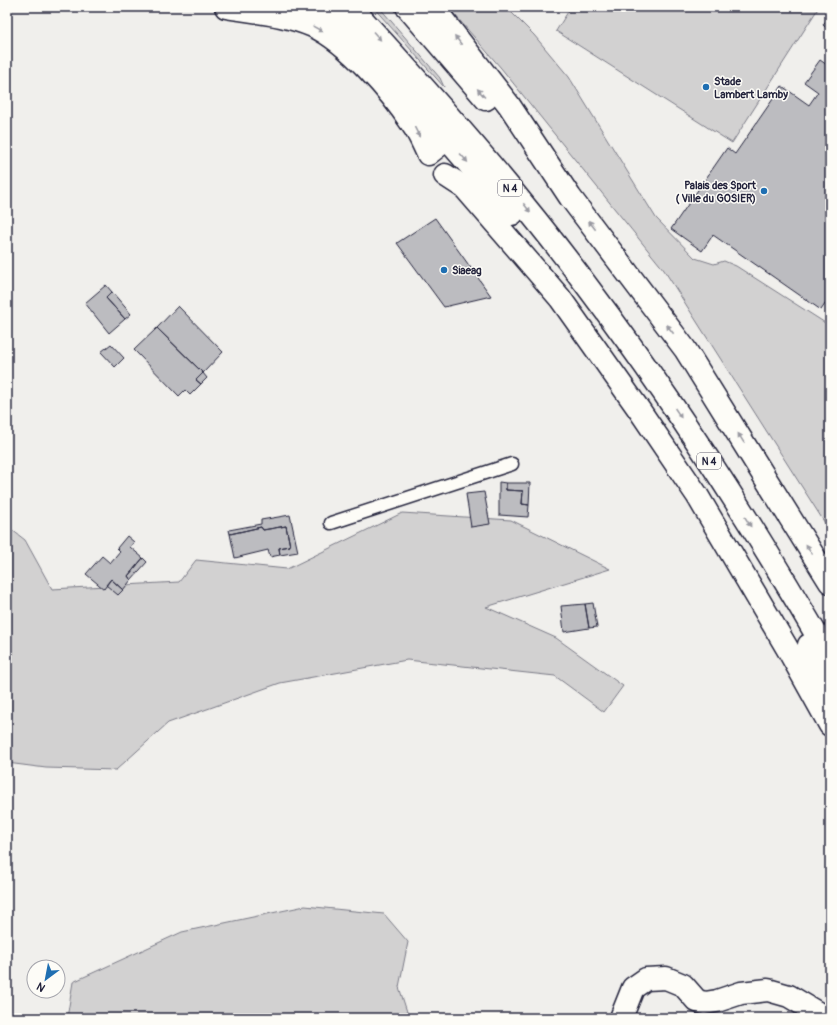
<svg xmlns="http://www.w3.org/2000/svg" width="837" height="1025" font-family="Pangolin,sans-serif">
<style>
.green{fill:#d2d1d1;stroke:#7a7a86}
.building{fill:#bcbcc0;stroke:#22223b}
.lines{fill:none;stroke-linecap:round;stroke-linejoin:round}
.service-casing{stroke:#22223b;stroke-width:15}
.minor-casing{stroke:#22223b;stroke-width:25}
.trunk-casing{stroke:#22223b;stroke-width:25}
.service{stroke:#fdfcf7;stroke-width:12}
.minor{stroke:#fdfcf7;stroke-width:22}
.trunk{stroke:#fdfcf7;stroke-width:22}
.oneway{fill:#9a9aa2}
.poi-dot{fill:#1f6fb2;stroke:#fdfcf7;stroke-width:1.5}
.labels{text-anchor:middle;stroke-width:3;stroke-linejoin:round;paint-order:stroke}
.shield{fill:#fdfcf7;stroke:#646373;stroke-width:1}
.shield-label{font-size:10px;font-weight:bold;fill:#22223b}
.poi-label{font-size:11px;font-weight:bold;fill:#22223b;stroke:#fdfcf7;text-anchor:start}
</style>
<rect width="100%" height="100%" fill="#f0efec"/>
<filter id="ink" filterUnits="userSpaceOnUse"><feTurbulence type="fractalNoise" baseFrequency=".025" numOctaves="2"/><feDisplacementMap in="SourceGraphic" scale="8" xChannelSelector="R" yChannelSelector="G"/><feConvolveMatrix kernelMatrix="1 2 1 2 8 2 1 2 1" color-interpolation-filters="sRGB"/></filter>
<g filter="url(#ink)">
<path class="green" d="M373,7H379L440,78L444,87Z
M448,7H506L534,35L569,77L656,218L695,258L714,264L724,261L736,266L830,326V531L664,270L501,68Z
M571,7H819L732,143L556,31Z
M402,513L511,520L610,569L486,607L556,638L623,686L604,712L555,676L407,660L280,683L168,723L116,770L46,768L7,763V526L25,540L52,589L179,582L196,560L287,569Z
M305,906L384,914L408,942L399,987L409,1018H67L73,982L182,932Z"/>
<path class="building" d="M830,15V31L823,25Z
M820,60L830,67V297L821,310L713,235L702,251L671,229L727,148L735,154L782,86L809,105L818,92L804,82Z
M435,218L491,296L444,307L397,243Z
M106,285L112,292L106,298L125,319L109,333L85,303Z
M112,292L131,314L125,319L106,298Z
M178,306L223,352L203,373L157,328Z
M157,328L203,373L196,380L201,384L190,395L185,390L179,396L134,350Z
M111,344L124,358L115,367L101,352Z
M203,373L207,378L201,384L196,380Z
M499,482L506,483V490L523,491L522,504L529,505L528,517L499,515Z
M506,483H530L529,505L522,504L523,491L506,490Z
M484,492L490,524L471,527L466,494Z
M290,515L298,552L280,555L279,548L290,546L286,526L263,530L261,527L230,534L229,530L261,524V520Z
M286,526L290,546L279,548L280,555L270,557L268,550L235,558L230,534L261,527L263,530Z
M127,536L134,542L130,547L143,558L128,576L131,580L123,590L111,579L104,589L86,574L102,556L110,563L120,551L117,548Z
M143,558L147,562L131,580L128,576Z
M111,579L123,590L118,595L106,585Z
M593,603L597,627L589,628L585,604Z
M585,604L589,628L564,632L561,606Z"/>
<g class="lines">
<defs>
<path id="service" d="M331,523L512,464"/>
<path id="minor" d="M226,7C255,12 286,14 313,26C348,42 391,92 412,124C419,133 423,144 428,154L447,139
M445,175L465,188L560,298L640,411L697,495L790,653L830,725
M621,1018L633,988L646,979L666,978L683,985L697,1001L705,1003L717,1001L741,993L768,990L789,996L826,1018"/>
<path id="trunk" d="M291,7L324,13L340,24L447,139L512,214
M351,7C434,98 517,191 590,290C678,407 757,531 830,658
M407,7L486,99
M433,7L509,105L570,197L685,349L830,582
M809,645L830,687"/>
</defs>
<use href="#service" class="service-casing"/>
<use href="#minor" class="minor-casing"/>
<use href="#trunk" class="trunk-casing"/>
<use href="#service" class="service"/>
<use href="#minor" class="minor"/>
<use href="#trunk" class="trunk"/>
</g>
<defs><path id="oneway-solid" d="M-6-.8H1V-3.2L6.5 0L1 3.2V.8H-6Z"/></defs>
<g class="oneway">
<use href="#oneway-solid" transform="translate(318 29) rotate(29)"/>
<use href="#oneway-solid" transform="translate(377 36) rotate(48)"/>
<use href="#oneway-solid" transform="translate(458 40) rotate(-127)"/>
<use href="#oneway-solid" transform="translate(481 93) rotate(-131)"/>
<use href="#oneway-solid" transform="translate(417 132) rotate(63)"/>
<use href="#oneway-solid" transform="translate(464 158) rotate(49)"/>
<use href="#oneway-solid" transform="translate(527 208) rotate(52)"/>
<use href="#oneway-solid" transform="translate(592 225) rotate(-127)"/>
<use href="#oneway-solid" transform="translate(670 329) rotate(-127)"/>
<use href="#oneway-solid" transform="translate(678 413) rotate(56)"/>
<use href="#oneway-solid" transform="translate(741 438) rotate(-122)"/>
<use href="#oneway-solid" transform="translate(748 522) rotate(58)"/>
<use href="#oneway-solid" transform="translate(809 549) rotate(-122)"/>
</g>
</g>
<g class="poi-dot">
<circle cx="706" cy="87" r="4"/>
<circle cx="764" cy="191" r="4"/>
<circle cx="444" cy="270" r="4"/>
</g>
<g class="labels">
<g class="shield">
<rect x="498" y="180" width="24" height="16" rx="3"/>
<rect x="697" y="453" width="24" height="16" rx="3"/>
</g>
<g class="shield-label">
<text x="510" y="192">N 4</text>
<text x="709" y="465">N 4</text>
</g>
<g class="poi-label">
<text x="714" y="85">Stade<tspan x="714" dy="13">Lambert Lamby</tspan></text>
<text x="756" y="189" text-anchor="end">Palais des Sport<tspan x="756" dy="13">( Ville du GOSIER)</tspan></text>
<text x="452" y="274">Siaeag</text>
</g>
</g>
<rect width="837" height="1025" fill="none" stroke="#fdfcf7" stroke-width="24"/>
<rect x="12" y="12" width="813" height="1001" fill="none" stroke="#22223b" stroke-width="1.5" filter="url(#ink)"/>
<g transform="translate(46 979) rotate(212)"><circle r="19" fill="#fdfcf7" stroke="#a5a5ac"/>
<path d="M0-3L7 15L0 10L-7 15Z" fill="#1f6fb2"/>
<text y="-6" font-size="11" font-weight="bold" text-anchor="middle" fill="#22223b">N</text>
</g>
</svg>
